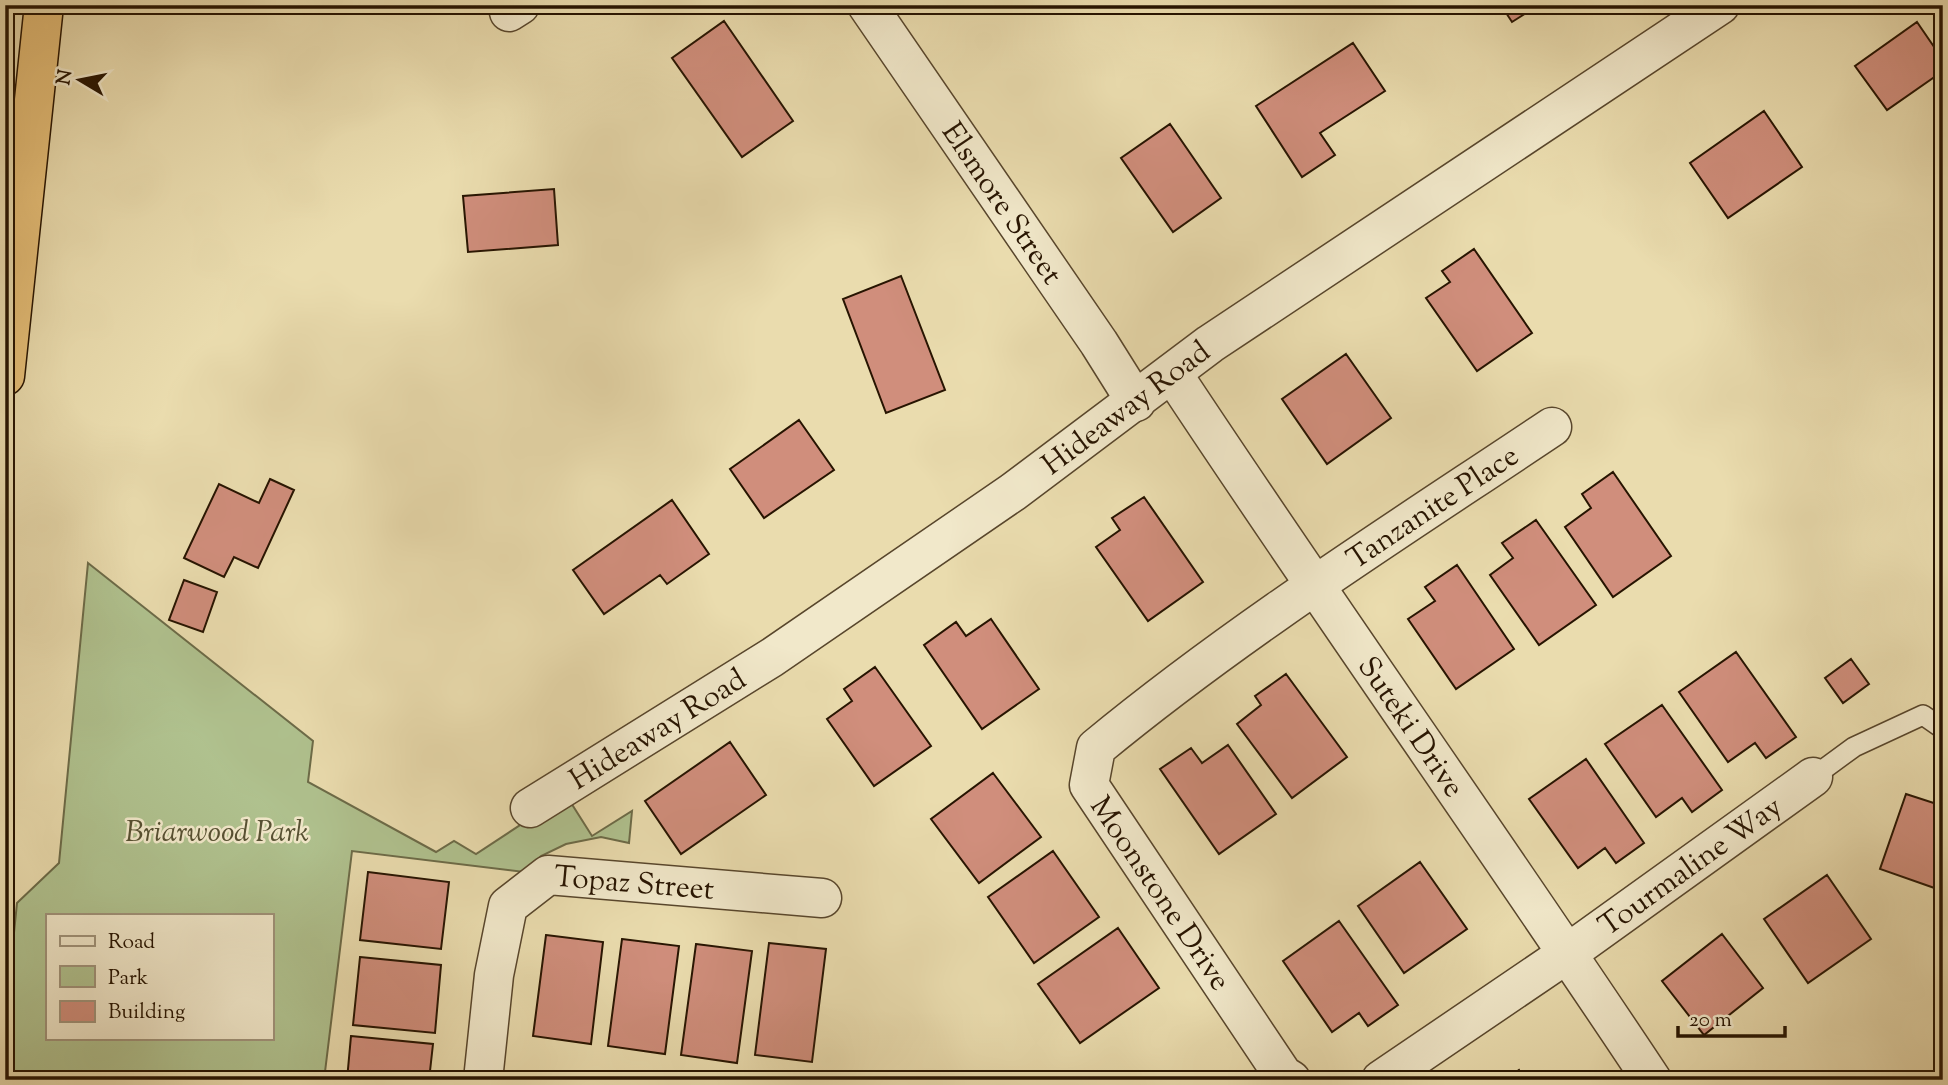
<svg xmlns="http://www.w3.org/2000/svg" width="1948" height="1085" font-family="'Sorts Mill Goudy',serif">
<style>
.green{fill:#b0c28f;stroke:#6c6b48;stroke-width:2;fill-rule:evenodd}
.building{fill:#d08e7c;stroke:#271401;stroke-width:2}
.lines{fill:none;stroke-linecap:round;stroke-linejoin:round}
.lane-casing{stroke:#58462c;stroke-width:22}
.street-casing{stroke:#58462c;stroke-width:41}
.highway-casing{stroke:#271401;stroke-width:41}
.lane{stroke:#f1e8ca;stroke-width:19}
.street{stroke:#f1e8ca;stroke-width:38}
.highway{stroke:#e5be77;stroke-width:38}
.labels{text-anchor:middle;stroke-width:5;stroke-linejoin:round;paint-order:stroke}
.street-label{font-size:30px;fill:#271401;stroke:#f1e8ca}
.park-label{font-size:30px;font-style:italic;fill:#575133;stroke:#f1e8ca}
</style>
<rect width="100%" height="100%" fill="#eadcae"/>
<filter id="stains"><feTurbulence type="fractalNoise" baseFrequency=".00286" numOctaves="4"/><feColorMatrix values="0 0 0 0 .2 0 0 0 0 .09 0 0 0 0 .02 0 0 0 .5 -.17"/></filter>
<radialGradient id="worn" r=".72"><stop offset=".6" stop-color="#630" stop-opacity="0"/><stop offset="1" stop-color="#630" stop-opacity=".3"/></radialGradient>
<path class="green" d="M88,563L313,741L308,782L436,852L454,841L476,854L566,795L592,836L632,811L629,843L601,837L566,844L541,856L524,872L352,851L324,1080H5V1022L17,903L59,863ZM47,915H271V1038H47Z"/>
<path class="building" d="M1501,5H1539L1512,22Z
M724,21L793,121L742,157L672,58Z
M1917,22L1943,60V71L1887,110L1855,66Z
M1353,43L1385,91L1320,133L1335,155L1302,177L1256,106Z
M1764,111L1802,167L1728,218L1690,163Z
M1170,124L1221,198L1173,232L1121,158Z
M554,189L558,245L468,252L463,196Z
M1474,249L1532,333L1477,371L1426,298L1450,282L1442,271Z
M901,276L945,390L886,413L843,299Z
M1346,354L1391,418L1327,464L1282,399Z
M799,420L834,470L764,518L730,469Z
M1613,472L1671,556L1613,597L1565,527L1591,508L1582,494Z
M270,479L294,490L258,568L234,557L224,577L184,558L219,484L259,503Z
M1144,497L1203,582L1148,621L1096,547L1120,530L1112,518Z
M672,500L709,554L667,584L660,575L604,614L573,570Z
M1536,520L1596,605L1539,645L1490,575L1513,558L1502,543Z
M1457,565L1514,649L1456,689L1408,619L1435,601L1425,587Z
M184,580L217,592L203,632L169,620Z
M991,619L1039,689L982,729L924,645L956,622L966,636Z
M1736,652L1796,737L1766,758L1755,743L1728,762L1679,692Z
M1851,659L1869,684L1843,703L1825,678Z
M875,667L931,746L874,786L827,719L852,701L844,689Z
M1286,674L1347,757L1292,798L1237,724L1261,705L1255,696Z
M1662,705L1722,790L1692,812L1682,798L1656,817L1605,744Z
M730,742L766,795L681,854L645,801Z
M1228,745L1276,814L1219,854L1160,769L1191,748L1202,763Z
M1586,759L1644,843L1616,863L1605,848L1578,868L1529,799Z
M993,773L1041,837L979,883L931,819Z
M1906,794L1943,806V891L1880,869Z
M1053,851L1099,917L1034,963L988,897Z
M1420,862L1467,929L1404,973L1358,906Z
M368,872L449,882L441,949L360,940Z
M1827,875L1871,939L1808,983L1764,919Z
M1339,921L1398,1005L1368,1026L1359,1013L1332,1032L1283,961Z
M1118,928L1159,988L1080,1043L1038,984Z
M1722,934L1763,988L1704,1035L1662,981Z
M546,935L603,942L591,1044L533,1036Z
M622,939L679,946L665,1054L608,1046Z
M769,943L826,949L812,1062L755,1055Z
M696,944L752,951L737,1063L681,1055Z
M360,957L441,965L435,1033L353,1025Z
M351,1036L433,1044L429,1080H347Z
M1519,1070L1525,1080H1505Z"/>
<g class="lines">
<defs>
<path id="lane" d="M1813,777L1854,747L1923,715L1943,729"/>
<g id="street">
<path id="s1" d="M867,5L1099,343L1136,402"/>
<path d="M509,12L520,5"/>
<path id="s2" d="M1172,373C1329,611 1495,843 1652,1080"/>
<path id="s3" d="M530,808L771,658L1013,492L1210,344L1720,5"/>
<path id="s4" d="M483,1080L494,975L508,906L548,875L822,898"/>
<path id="s5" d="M1291,1080L1283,1075L1089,785L1096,748C1239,630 1398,530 1552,427"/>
<path id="s6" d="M1381,1080L1568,953L1813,777"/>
</g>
<path id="highway" d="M5,376L44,5"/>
</defs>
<use href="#lane" class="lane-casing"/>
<use href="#street" class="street-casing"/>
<use href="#highway" class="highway-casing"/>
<use href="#lane" class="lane"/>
<use href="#street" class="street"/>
<use href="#highway" class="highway"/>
</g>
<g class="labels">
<g class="street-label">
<text dy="10" stroke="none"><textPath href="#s1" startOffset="240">Elsmore Street</textPath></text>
<text dy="10" stroke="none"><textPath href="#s3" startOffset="718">Hideaway Road</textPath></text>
<text dy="10" stroke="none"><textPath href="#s5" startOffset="810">Tanzanite Place</textPath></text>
<text dy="10" stroke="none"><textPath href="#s2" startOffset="427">Suteki Drive</textPath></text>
<text dy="10" stroke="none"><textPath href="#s3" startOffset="150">Hideaway Road</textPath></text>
<text dy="10" stroke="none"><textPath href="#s6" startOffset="376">Tourmaline Way</textPath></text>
<text dy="10" stroke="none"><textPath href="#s4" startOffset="313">Topaz Street</textPath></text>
<text transform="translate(1161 893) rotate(56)" y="10">Moonstone Drive</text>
</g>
<g class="park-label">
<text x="217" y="841">Briarwood Park</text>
</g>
</g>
<rect width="1948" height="1085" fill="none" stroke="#eadcae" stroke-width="28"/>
<rect x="7" y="7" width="1934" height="1071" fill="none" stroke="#271401" stroke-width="3.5"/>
<rect x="14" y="14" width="1920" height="1057" fill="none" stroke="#271401" stroke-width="2"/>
<rect x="46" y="914" width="228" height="126" fill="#f1e8ca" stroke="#a0937a" stroke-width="2"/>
<rect x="60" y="936" width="35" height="10" fill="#f1e8ca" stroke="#a0937a" stroke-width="2"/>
<text x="108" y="948" font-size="21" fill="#271401">Road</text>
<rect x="60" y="966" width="35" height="21" fill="#b0c28f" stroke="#a0937a" stroke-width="2"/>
<text x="108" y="984" font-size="21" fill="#271401">Park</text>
<rect x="60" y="1001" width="35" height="21" fill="#d08e7c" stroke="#a0937a" stroke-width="2"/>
<text x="108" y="1018" font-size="21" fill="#271401">Building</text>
<g transform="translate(80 80) rotate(280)" stroke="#f1e8ca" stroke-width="5" paint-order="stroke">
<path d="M0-5L12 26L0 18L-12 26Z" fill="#271401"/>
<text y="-10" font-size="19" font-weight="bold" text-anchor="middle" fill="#271401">N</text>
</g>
<path d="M1678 1026v10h107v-10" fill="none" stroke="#271401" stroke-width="3.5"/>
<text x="1689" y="1026" font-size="21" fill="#271401" stroke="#f1e8ca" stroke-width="5" paint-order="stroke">20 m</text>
<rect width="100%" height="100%" filter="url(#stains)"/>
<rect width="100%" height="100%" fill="url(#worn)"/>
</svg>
